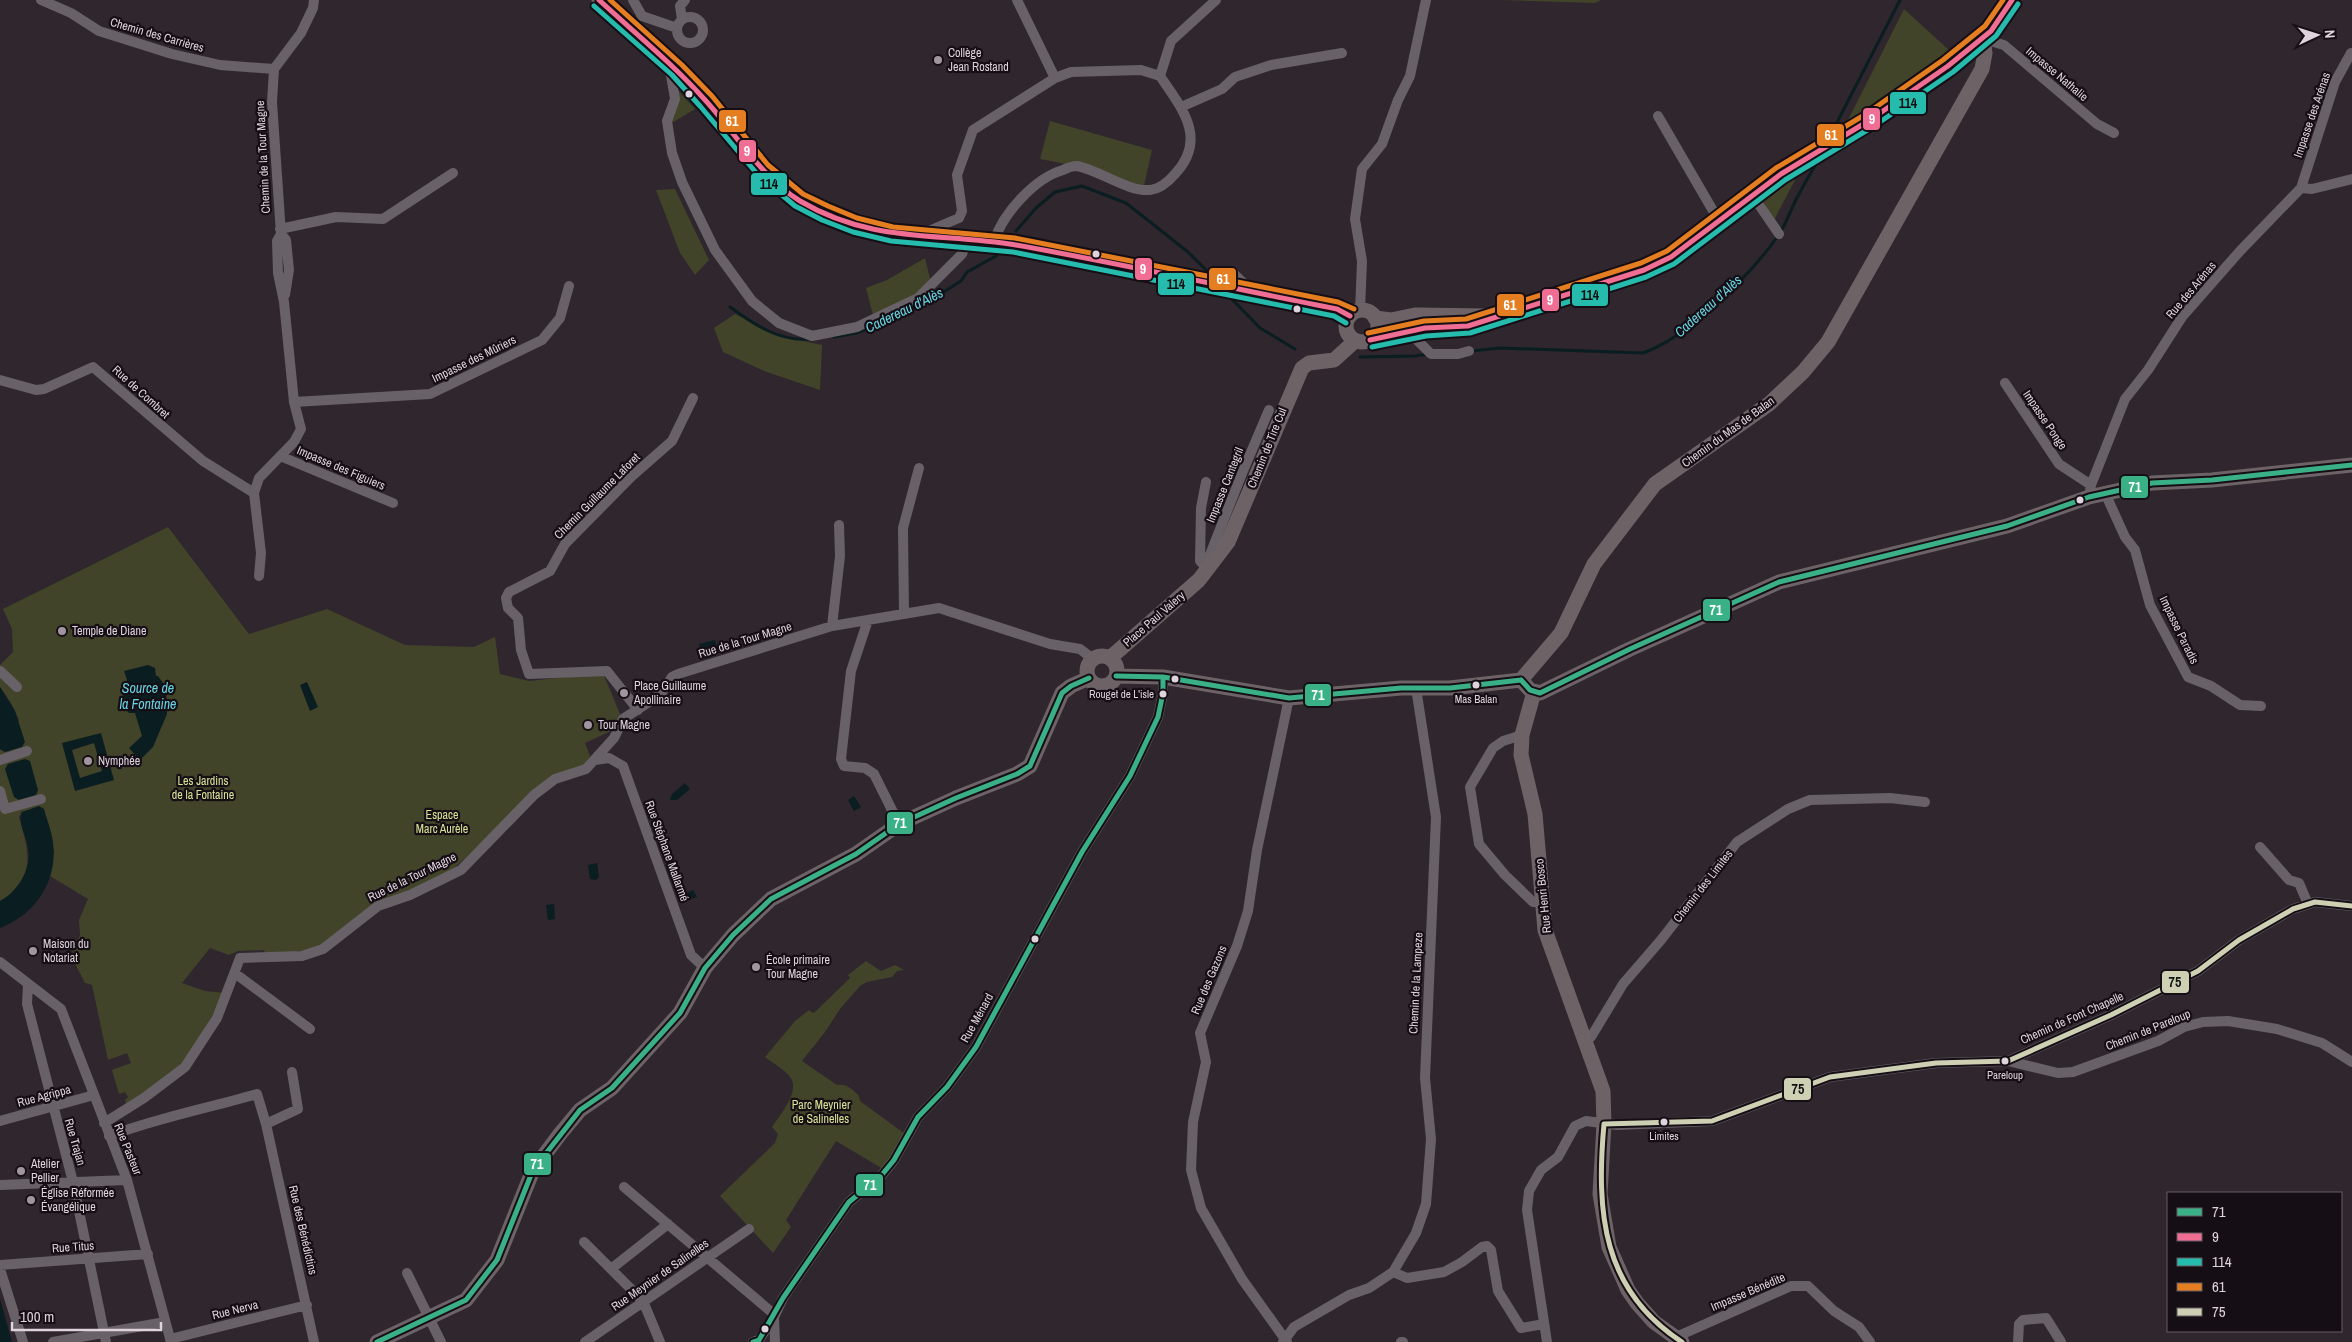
<svg xmlns="http://www.w3.org/2000/svg" width="2352" height="1342" font-family="'Archivo Narrow',sans-serif">
<style>
.green{fill:#414429}
.water{fill:#0a1d20;fill-rule:evenodd}
.lines{fill:none;stroke-linecap:round;stroke-linejoin:round}
.stream{stroke:#0a1d20;stroke-width:3}
.street{stroke:#686167;stroke-width:10}
.secondary{stroke:#6d6367;stroke-width:15}
.bus-1-casing{stroke:#160e15;stroke-width:9}
.bus-2-casing{stroke:#160e15;stroke-width:9}
.bus-3-casing{stroke:#160e15;stroke-width:9}
.bus-4-casing{stroke:#160e15;stroke-width:9}
.bus-5-casing{stroke:#160e15;stroke-width:9}
.bus-1{stroke:#3ab087;stroke-width:5}
.bus-2{stroke:#f06d93;stroke-width:5}
.bus-3{stroke:#25bcad;stroke-width:5}
.bus-4{stroke:#e57e20;stroke-width:5}
.bus-5{stroke:#ced0b4;stroke-width:5}
.poi-dot{fill:#a196a0;stroke:#160e15;stroke-width:2}
.bus-dot{fill:#dfd3dd;stroke:#160e15;stroke-width:2}
.labels{text-anchor:middle;stroke-width:4.5;stroke-linejoin:round;paint-order:stroke}
.bus-label{font-size:11px;fill:#dfd3dd;stroke:#160e15}
.street-label{font-size:12px;fill:#dfd3dd;stroke:#160e15}
.poi-label{font-size:12px;fill:#dfd3dd;stroke:#160e15;text-anchor:start}
.park-label{font-size:12px;fill:#d8e394;stroke:#160e15}
.water-label{font-size:14px;font-style:italic;fill:#68d5e2;stroke:#160e15}
.line-badge{stroke:#160e15;stroke-width:2}
.badge-label{font-size:14px;text-anchor:middle;font-weight:bold;fill:#fff}
.pale-badge-label{font-size:14px;text-anchor:middle;font-weight:bold;fill:#111}
</style>
<rect width="100%" height="100%" fill="#2f262e"/>
<path class="green" d="M1500,0H1601L1595,3Z
M1904,9L1950,51L1853,124H1846Z
M676,88L695,109L670,124Z
M1050,121L1152,150L1143,190L1076,166L1040,159Z
M1791,177L1795,180L1773,222L1762,198L1766,192Z
M675,189L709,260L695,275L680,253L656,190Z
M925,258L931,283L897,307L873,315L866,288L887,280Z
M735,314L780,336L822,345L820,390L764,371L723,352L714,328Z
M168,527L249,634L327,609L405,645L474,647L495,637L500,674L529,681L603,673L620,714L613,730L585,743L590,756L584,766L555,776L452,870L415,889L321,945L308,951L265,954L264,950L238,951L229,955L210,948L182,983L205,991L226,993L186,1060L127,1106L125,1100L128,1097L125,1092L119,1094L112,1070L131,1063L127,1053L108,1060L92,985L85,983L71,956L80,935L79,920L88,899L50,876L54,851L22,811L19,817C29,850 37,881 0,901V749L5,752L19,720L11,703L0,687V665L13,652L12,629L3,609Z
M866,961L881,971L895,965L904,970L897,971L892,977L867,982L860,986L840,1009L825,1032L802,1061L837,1085C847,1084 852,1089 859,1096L860,1101L905,1134L883,1169L836,1141L786,1220L791,1227L773,1253L720,1196L775,1143L778,1134L772,1127C779,1116 801,1091 790,1077C784,1069 772,1063 765,1057L795,1021L809,1010L813,1013L816,1011L850,978L848,975Z"/>
<path class="water" d="M715,640L717,647L701,652L699,644Z
M148,665L155,668L156,676H158L166,687L167,714L153,747L140,760L129,748L142,736L135,713H129L126,709V704L130,700L125,699L122,693L129,686L124,671Z
M307,682L318,707L310,711L300,685Z
M0,687L15,711L25,742L22,747L5,752L0,749Z
M101,733L114,780L75,791L62,743ZM94,743L102,771L80,778L72,750Z
M25,759L30,761L38,790L36,795L19,800L14,797L5,769L8,764Z
M685,783L690,789L677,800H670L672,794Z
M854,796L861,807L854,811L848,800Z
M39,806L44,809C47,820 52,832 53,843C58,881 35,915 0,928V901C17,892 32,869 28,849C27,837 17,823 22,812Z
M597,863L599,877L596,880L590,879L588,865Z
M693,890L697,897L682,902L680,896Z
M554,904L555,919L548,920L546,905Z
M0,1299L12,1342H0Z"/>
<g class="lines">
<path class="stream" d="M1829,138L1900,0
M1016,231L1036,208L1055,192L1082,186L1126,203L1188,252L1215,279
M1226,293L1260,328L1295,349
M730,307C753,324 780,342 810,339
M834,337L856,333L890,320L942,293L961,281L967,272L996,256L1002,248
M1472,351L1499,348L1643,353C1689,337 1750,275 1778,236C1787,223 1791,208 1799,194C1805,182 1813,170 1819,158
M1360,357L1415,356L1429,354"/>
<path class="street" d="M41,0L71,13L99,31L172,54L220,65L274,69
M633,0L642,16L677,28
M1017,0L1055,78
M677 30a13 13 0 1 1 26 0a13 13 0 1 1-26 0Z
M682,19L680,6L685,0
M1983,39L2004,45L2097,124L2114,133
M669,64L675,99L667,121L672,153L682,182L715,250L752,301L779,323L812,336L857,327L918,298L962,254L968,241
M1181,107L1222,89L1235,77L1271,65L1342,53
M1658,116L1719,221
M2301,188L2335,82L2351,53
M1753,196L1779,234
M280,229L336,217L383,219L453,173
M281,234L286,240L289,270L285,295
M917,236L959,218L962,211L957,175L973,130L1055,78L1071,72L1141,70L1160,76L1171,41L1216,0
M994,242C1002,214 1035,178 1063,170C1067,168 1073,166 1077,166C1099,170 1128,192 1150,190C1160,189 1169,181 1175,174C1208,139 1182,108 1160,76
M1232,272L1252,291
M1360,311L1362,261L1355,219L1362,169L1382,144L1398,100L1410,76L1426,0
M1408,331L1431,354H1458L1469,351
M0,380L36,390L44,389L93,367L203,461L254,493
M2005,383L2059,464L2091,485
M294,402L430,394L542,340L560,318L569,286
M280,456L393,503
M1206,482L1201,508L1200,561L1208,570
M2105,493L2125,537L2135,550L2150,605L2188,677L2211,686L2240,705L2261,706
M2089,497L2091,485L2125,399L2148,370L2182,317L2240,251L2301,188L2312,189L2352,179
M1209,564V557L1243,471L1269,410
M259,576L261,553L254,493L259,478L294,442L301,429L294,402L284,302L278,273L277,241L281,234L272,102L274,69L301,33L313,8L314,0
M904,614L903,528L919,468
M868,620L851,671L841,759L844,766L865,768L874,774L899,824
M832,626L840,556L839,525
M0,671L17,687
M638,710L607,671L529,674L521,650L518,618L508,608L506,598L509,592L550,571L565,544L631,477L672,441L693,398
M1522,735L1503,741L1493,748L1470,787L1479,844L1505,875L1533,902H1542
M0,760L27,751
M595,760L609,758L623,766L691,955L705,968
M0,791L5,809L41,799
M2260,847L2289,880L2299,883L2308,904
M0,962L61,1009L127,1180L171,1342
M236,974L310,1029
M28,984L27,1004L73,1182L106,1342
M1585,1040L1591,1037L1623,984L1661,940L1737,842L1788,809L1810,800L1890,798L1925,802
M2008,1061L2058,1073L2073,1072L2158,1041L2184,1027L2203,1022L2228,1021L2277,1029L2322,1043L2352,1062
M0,1121L94,1095
M104,1123L144,1098L185,1067L217,1018L240,958L302,956L323,949L378,906L410,895L461,870L534,795L555,779L586,769L614,738L623,719L661,694L672,677L678,674L832,626L939,608L1050,644L1080,649L1093,659
M266,1124L298,1109L292,1072
M109,1136C157,1118 208,1108 257,1094L266,1124L314,1342
M0,1185L127,1180
M624,1187L775,1315
M584,1242L643,1301L660,1342
M0,1265L148,1254
M0,1269L23,1342
M611,1269L668,1224
M1393,1272L1416,1233L1426,1204L1431,1139L1425,1078L1436,817L1416,688
M407,1273L441,1342
M774,1317L775,1342
M1676,1337L1791,1286H1808L1834,1311L1859,1327L1870,1342
M170,1339L307,1305
M53,1342L165,1322
M585,1342L749,1229
M753,1342L759,1340L774,1317L783,1298L849,1202L881,1176L894,1160L918,1117L947,1087L976,1047L1082,852L1130,776L1158,717L1163,693V677
M1283,1342L1294,1327L1349,1295L1369,1288L1393,1272L1407,1278L1444,1272L1462,1262L1482,1247L1487,1246L1491,1250L1498,1291L1521,1328L1544,1324
M1287,1342L1242,1279L1201,1208L1191,1170L1193,1122L1206,1062L1200,1033L1237,946L1248,911L1257,850L1289,698
M1401,1342H1403
M1547,1342L1527,1210L1529,1191L1541,1170L1558,1157L1575,1126L1586,1121L1617,1125L1712,1121L1830,1077L1936,1063L2008,1061L2111,1015L2198,971L2239,940L2293,909L2315,902L2352,906
M2018,1342L2019,1324L2023,1320L2046,1318L2061,1342"/>
<path class="secondary" d="M599,0L677,70L706,101L763,170L799,200L825,213L855,225L892,234L1014,245L1337,309L1350,316
M1346 326a16 16 0 1 1 32 0a16 16 0 1 1-32 0Z
M1375,318L1391,320L1415,315L1486,316
M1370,340L1425,328H1456L1468,326L1644,270L1671,257L1781,174L1870,120L1948,66L1991,31L2012,0
M1087 671a15 15 0 1 1 30 0a15 15 0 1 1-30 0Z
M1110,658L1199,580L1228,542L1302,368L1309,363L1334,360L1355,341
M1116,676L1163,677L1289,698L1401,688H1450L1521,680
M1521,680L1530,690L1540,693L1630,649L1779,582L2007,526L2089,497L2152,483L2212,480L2352,465
M1521,680L1561,633L1594,564L1655,484L1769,404L1803,372L1828,342L1982,69L1985,53L1983,39
M1534,692L1522,735L1521,755L1535,814L1545,930L1603,1091L1604,1124L1600,1194L1609,1247L1628,1290L1637,1303L1654,1322L1682,1342
M377,1342L466,1300L497,1260L533,1170L560,1134L580,1110L612,1088L680,1013L705,968L733,935L771,899L856,854L899,824L956,798L1017,774L1030,766L1062,693L1071,686L1089,678"/>
<defs>
<path id="bus-1" d="M1116,676L1163,677L1289,698L1401,688H1450L1521,680
M1521,680L1530,690L1540,693L1630,649L1779,582L2007,526L2089,497L2152,483L2212,480L2352,465
M377,1342L466,1300L497,1260L533,1170L580,1110L612,1088L680,1013L705,968L733,935L771,899L856,854L899,824L956,798L1017,774L1030,766L1062,693L1071,686L1089,678
M753,1342L759,1340L783,1298L849,1202L881,1176L894,1160L918,1117L947,1087L976,1047L1082,852L1130,776L1158,717L1163,693V677"/>
<path id="bus-2" d="M599,0C635,33 673,64 706,101C736,134 761,177 800,201C873,244 938,232 1016,245C1123,264 1230,288 1337,309L1350,316
M1370,340L1425,328L1468,326L1644,270L1671,257L1781,174L1870,120L1948,66L1991,31L2012,0"/>
<path id="bus-3" d="M594,6L672,75L700,106L758,175L795,206L822,220L853,232L891,241L1013,252L1334,316L1346,323
M1372,347L1426,336L1470,333L1646,277L1674,264L1785,180L1874,126L1953,72L1996,36L2018,4"/>
<path id="bus-4" d="M610,0L682,65L712,96L768,165L803,194L828,206L857,218L893,227L1015,238L1338,302L1354,309
M1368,333L1424,321L1466,319L1641,263L1667,251L1776,168L1866,114L1943,60L1985,26L2003,0"/>
<path id="bus-5" d="M1604,1124L1712,1121L1830,1077L1936,1063L2008,1061L2111,1015L2198,971L2239,940L2293,909L2315,902L2352,906
M1604,1124C1596,1212 1602,1290 1682,1342"/>
</defs>
<use href="#bus-1" class="bus-1-casing"/>
<use href="#bus-2" class="bus-2-casing"/>
<use href="#bus-3" class="bus-3-casing"/>
<use href="#bus-4" class="bus-4-casing"/>
<use href="#bus-5" class="bus-5-casing"/>
<use href="#bus-1" class="bus-1"/>
<use href="#bus-2" class="bus-2"/>
<use href="#bus-3" class="bus-3"/>
<use href="#bus-4" class="bus-4"/>
<use href="#bus-5" class="bus-5"/>
</g>
<g class="poi-dot">
<circle cx="938" cy="60" r="5"/>
<circle cx="62" cy="631" r="5"/>
<circle cx="624" cy="693" r="5"/>
<circle cx="588" cy="725" r="5"/>
<circle cx="88" cy="761" r="5"/>
<circle cx="33" cy="951" r="5"/>
<circle cx="756" cy="967" r="5"/>
<circle cx="21" cy="1171" r="5"/>
<circle cx="31" cy="1200" r="5"/>
</g>
<g class="bus-dot">
<circle cx="689" cy="94" r="4.5"/>
<circle cx="1096" cy="254" r="4.5"/>
<circle cx="1297" cy="309" r="4.5"/>
<circle cx="2080" cy="500" r="4.5"/>
<circle cx="1175" cy="679" r="4.5"/>
<circle cx="1476" cy="685" r="4.5"/>
<circle cx="1163" cy="694" r="4.5"/>
<circle cx="1035" cy="939" r="4.5"/>
<circle cx="2005" cy="1061" r="4.5"/>
<circle cx="1664" cy="1122" r="4.5"/>
<circle cx="765" cy="1329" r="4.5"/>
</g>
<g class="labels">
<g class="bus-label">
<text x="1154" y="698" text-anchor="end">Rouget de L'isle</text>
<text x="1476" y="703">Mas Balan</text>
<text x="2005" y="1079">Pareloup</text>
<text x="1664" y="1140">Limites</text>
</g>
<g class="street-label">
<text transform="translate(157 35) rotate(16)" y="4">Chemin des Carrières</text>
<text transform="translate(2057 74) rotate(40)" y="4">Impasse Nathalie</text>
<text transform="translate(2312 115) rotate(-71)" y="4">Impasse des Arénas</text>
<text transform="translate(263 157) rotate(-93)" y="4">Chemin de la Tour Magne</text>
<text transform="translate(2191 290) rotate(-50)" y="4">Rue des Arénas</text>
<text transform="translate(474 359) rotate(-26)" y="4">Impasse des Mûriers</text>
<text transform="translate(141 392) rotate(42)" y="4">Rue de Combret</text>
<text transform="translate(2045 420) rotate(56)" y="4">Impasse Ponge</text>
<text transform="translate(1728 432) rotate(-36)" y="4">Chemin du Mas de Balan</text>
<text transform="translate(1267 448) rotate(-68)" y="4">Chemin de Tire Cul</text>
<text transform="translate(341 468) rotate(23)" y="4">Impasse des Figuiers</text>
<text transform="translate(1225 485) rotate(-68)" y="4">Impasse Cantegril</text>
<text transform="translate(597 496) rotate(-45)" y="4">Chemin Guillaume Laforet</text>
<text transform="translate(1154 619) rotate(-41)" y="4">Place Paul Valery</text>
<text transform="translate(2179 630) rotate(64)" y="4">Impasse Paradis</text>
<text transform="translate(745 640) rotate(-17)" y="4">Rue de la Tour Magne</text>
<text transform="translate(667 851) rotate(70)" y="4">Rue Stéphane Mallarmé</text>
<text transform="translate(412 877) rotate(-26)" y="4">Rue de la Tour Magne</text>
<text transform="translate(1703 886) rotate(-52)" y="4">Chemin des Limites</text>
<text transform="translate(1543 896) rotate(-96)" y="4">Rue Henri Bosco</text>
<text transform="translate(1209 980) rotate(-67)" y="4">Rue des Gazons</text>
<text transform="translate(1416 983) rotate(-87)" y="4">Chemin de la Lampeze</text>
<text transform="translate(977 1018) rotate(-61)" y="4">Rue Ménard</text>
<text transform="translate(2072 1018) rotate(-24)" y="4">Chemin de Font Chapelle</text>
<text transform="translate(2148 1030) rotate(-22)" y="4">Chemin de Pareloup</text>
<text transform="translate(44 1096) rotate(-15)" y="4">Rue Agrippa</text>
<text transform="translate(75 1142) rotate(74)" y="4">Rue Trajan</text>
<text transform="translate(128 1149) rotate(68)" y="4">Rue Pasteur</text>
<text transform="translate(303 1230) rotate(77)" y="4">Rue des Bénédictins</text>
<text transform="translate(73 1247) rotate(-4)" y="4">Rue Titus</text>
<text transform="translate(660 1275) rotate(-35)" y="4">Rue Meynier de Salinelles</text>
<text transform="translate(1748 1292) rotate(-23)" y="4">Impasse Bénédite</text>
<text transform="translate(235 1310) rotate(-14)" y="4">Rue Nerva</text>
</g>
<g class="poi-label">
<text x="948" y="57">Collège<tspan x="948" dy="14">Jean Rostand</tspan></text>
<text x="72" y="635">Temple de Diane</text>
<text x="634" y="690">Place Guillaume<tspan x="634" dy="14">Apollinaire</tspan></text>
<text x="598" y="729">Tour Magne</text>
<text x="98" y="765">Nymphée</text>
<text x="43" y="948">Maison du<tspan x="43" dy="14">Notariat</tspan></text>
<text x="766" y="964">École primaire<tspan x="766" dy="14">Tour Magne</tspan></text>
<text x="31" y="1168">Atelier<tspan x="31" dy="14">Pellier</tspan></text>
<text x="41" y="1197">Église Réformée<tspan x="41" dy="14">Évangélique</tspan></text>
</g>
<g class="park-label">
<text x="203" y="785">Les Jardins<tspan x="203" dy="14">de la Fontaine</tspan></text>
<text x="442" y="819">Espace<tspan x="442" dy="14">Marc Aurèle</tspan></text>
<text x="821" y="1109">Parc Meynier<tspan x="821" dy="14">de Salinelles</tspan></text>
</g>
<g class="water-label">
<text transform="translate(1708 306) rotate(-42)" y="5">Cadereau d'Alès</text>
<text transform="translate(904 310) rotate(-26)" y="5">Cadereau d'Alès</text>
<text x="148" y="693">Source de<tspan x="148" dy="16">la Fontaine</tspan></text>
</g>
</g>
<g class="line-badge">
<rect x="1889" y="91" width="38" height="24" rx="5" fill="#25bcad"/>
<rect x="1862" y="107" width="19" height="24" rx="5" fill="#f06d93"/>
<rect x="718" y="109" width="29" height="24" rx="5" fill="#e57e20"/>
<rect x="1816" y="123" width="29" height="24" rx="5" fill="#e57e20"/>
<rect x="738" y="139" width="19" height="24" rx="5" fill="#f06d93"/>
<rect x="750" y="172" width="38" height="24" rx="5" fill="#25bcad"/>
<rect x="1134" y="257" width="19" height="24" rx="5" fill="#f06d93"/>
<rect x="1208" y="267" width="29" height="24" rx="5" fill="#e57e20"/>
<rect x="1157" y="272" width="38" height="24" rx="5" fill="#25bcad"/>
<rect x="1571" y="283" width="38" height="24" rx="5" fill="#25bcad"/>
<rect x="1541" y="288" width="19" height="24" rx="5" fill="#f06d93"/>
<rect x="1496" y="293" width="29" height="24" rx="5" fill="#e57e20"/>
<rect x="2120" y="475" width="29" height="24" rx="5" fill="#3ab087"/>
<rect x="1702" y="598" width="29" height="24" rx="5" fill="#3ab087"/>
<rect x="1304" y="683" width="28" height="24" rx="5" fill="#3ab087"/>
<rect x="886" y="811" width="28" height="24" rx="5" fill="#3ab087"/>
<rect x="2161" y="970" width="29" height="24" rx="5" fill="#ced0b4"/>
<rect x="1783" y="1077" width="29" height="24" rx="5" fill="#ced0b4"/>
<rect x="523" y="1152" width="29" height="24" rx="5" fill="#3ab087"/>
<rect x="855" y="1173" width="29" height="24" rx="5" fill="#3ab087"/>
</g>
<g class="badge-label">
<text x="1872" y="124">9</text>
<text x="732" y="126">61</text>
<text x="1831" y="140">61</text>
<text x="747" y="156">9</text>
<text x="1143" y="274">9</text>
<text x="1223" y="284">61</text>
<text x="1550" y="305">9</text>
<text x="1510" y="310">61</text>
<text x="2135" y="492">71</text>
<text x="1716" y="615">71</text>
<text x="1318" y="700">71</text>
<text x="900" y="828">71</text>
<text x="537" y="1169">71</text>
<text x="870" y="1190">71</text>
</g>
<g class="pale-badge-label">
<text x="1908" y="108">114</text>
<text x="769" y="189">114</text>
<text x="1176" y="289">114</text>
<text x="1590" y="300">114</text>
<text x="2175" y="987">75</text>
<text x="1798" y="1094">75</text>
</g>
<rect x="2167" y="1192" width="175" height="140" fill="#160e15" stroke="#665d65"/>
<rect x="2177" y="1208" width="25" height="8" fill="#3ab087" stroke="#665d65"/>
<text x="2212" y="1217" font-size="15" fill="#dfd3dd">71</text>
<rect x="2177" y="1233" width="25" height="8" fill="#f06d93" stroke="#665d65"/>
<text x="2212" y="1242" font-size="15" fill="#dfd3dd">9</text>
<rect x="2177" y="1258" width="25" height="8" fill="#25bcad" stroke="#665d65"/>
<text x="2212" y="1267" font-size="15" fill="#dfd3dd">114</text>
<rect x="2177" y="1283" width="25" height="8" fill="#e57e20" stroke="#665d65"/>
<text x="2212" y="1292" font-size="15" fill="#dfd3dd">61</text>
<rect x="2177" y="1308" width="25" height="8" fill="#ced0b4" stroke="#665d65"/>
<text x="2212" y="1317" font-size="15" fill="#dfd3dd">75</text>
<g transform="translate(2317 35) rotate(86)" stroke="#160e15" stroke-width="4" paint-order="stroke">
<path d="M0-4L9 19L0 12L-9 19Z" fill="#dfd3dd"/>
<text y="-8" font-size="14" font-weight="bold" text-anchor="middle" fill="#dfd3dd">N</text>
</g>
<path d="M12 1322v8h149v-8" fill="none" stroke="#dfd3dd" stroke-width="2.5"/>
<text x="20" y="1322" font-size="15" fill="#dfd3dd" stroke="#160e15" stroke-width="4" paint-order="stroke">100 m</text>
</svg>
